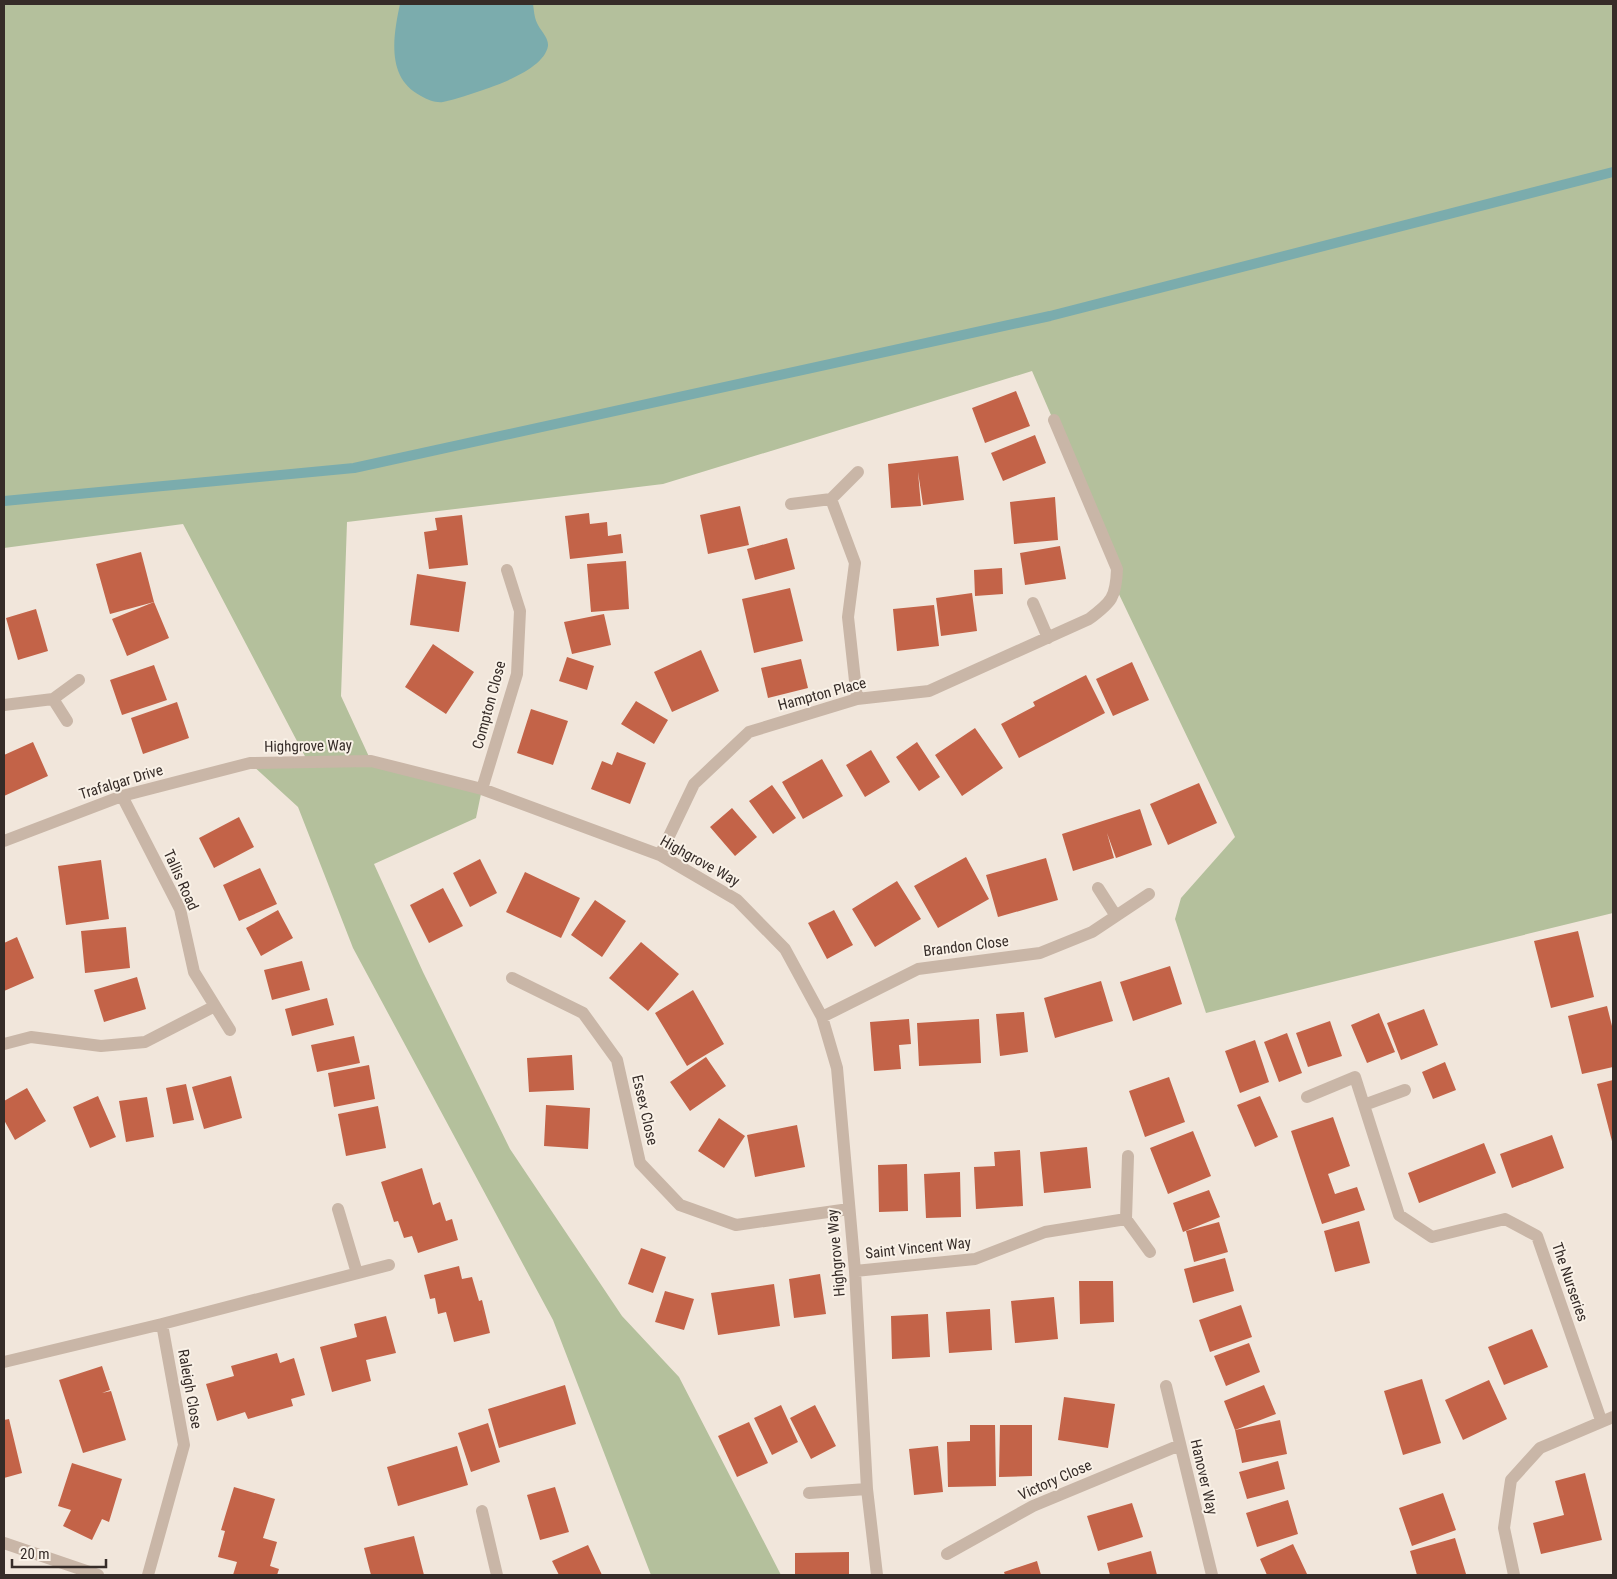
<svg xmlns="http://www.w3.org/2000/svg" width="1617" height="1579" font-family="'Roboto Condensed',sans-serif">
<style>
.green{fill:#b4c09c}
.water{fill:#7bacad}
.lines{fill:none;stroke-linecap:round;stroke-linejoin:round}
.stream{stroke:#7bacad;stroke-width:10}
.building{fill:#c36348}
.minor{stroke:#c9b6a7;stroke-width:12}
.labels{text-anchor:middle;stroke-width:4;stroke-linejoin:round;paint-order:stroke}
.street-label{font-size:15px;fill:#362c28;stroke:#f9f1e7}
</style>
<rect width="100%" height="100%" fill="#f1e6db"/>
<path class="green" d="M4,4H1613V913L1206,1013L1175,919L1181,898L1235,837L1116,588L1117,568L1032,371L663,484L347,522L341,696L371,761L482,789L476,818L374,864L423,972L510,1149L622,1316L679,1377L781,1575H651L553,1320L353,948L298,807L250,763L308,762L183,524L4,548Z"/>
<path class="water" d="M400,4H533C534,10 534,16 537,23C540,30 549,38 548,46C544,68 503,83 483,90C470,94 457,99 443,102C436,103 428,100 421,96C386,78 393,37 400,4Z"/>
<g class="lines">
<path class="stream" d="M4,501L354,468L1050,316L1613,172"/>
</g>
<path class="building" d="M1016,391L1030,426L985,443L972,408Z
M1035,435L1046,463L1003,481L991,453Z
M958,456L964,500L923,505L918,472L921,506L891,508L888,464Z
M1055,497L1058,540L1014,544L1010,502Z
M740,506L749,545L708,554L700,515Z
M589,513L590,524L607,522L608,536L621,534L623,553L570,559L565,516Z
M462,515L468,565L429,569L424,532L437,530L435,518Z
M787,538L795,569L755,580L747,549Z
M1060,546L1066,579L1025,585L1020,553Z
M141,552L154,602L110,614L96,564Z
M626,561L629,609L591,612L587,564Z
M1002,568L1003,594L975,596L974,570Z
M417,574L466,582L459,632L410,625Z
M790,588L803,641L754,653L742,599Z
M972,593L977,631L941,636L936,598Z
M154,602L169,638L127,656L112,619Z
M934,605L939,646L897,651L893,609Z
M36,609L48,651L18,660L6,618Z
M604,614L611,645L572,654L564,622Z
M433,644L474,672L446,714L405,687Z
M701,650L719,691L672,712L654,672Z
M567,657L594,666L587,690L559,681Z
M801,659L808,688L768,698L761,668Z
M1132,662L1149,700L1113,716L1096,679Z
M154,665L167,700L122,715L110,680Z
M1086,675L1105,713L1019,758L1001,724L1035,706L1033,702Z
M636,701L668,720L654,744L621,724Z
M177,702L189,738L143,754L131,718Z
M531,709L568,721L553,765L517,753Z
M975,728L1003,768L962,796L935,755Z
M33,742L48,776L4,796V755Z
M917,742L940,777L919,791L896,757Z
M871,750L890,782L865,797L846,765Z
M617,752L646,763L630,804L591,789L602,761L612,765Z
M822,759L843,796L803,819L782,782Z
M1199,783L1217,823L1168,845L1150,804Z
M772,785L796,818L773,834L749,801Z
M732,808L757,837L735,856L710,827Z
M1140,809L1152,845L1116,858L1107,833L1114,858L1073,871L1062,834Z
M239,817L254,847L214,868L199,838Z
M966,857L989,899L938,928L914,886Z
M1046,858L1058,900L998,917L986,875Z
M480,859L497,893L470,907L453,873Z
M101,860L109,919L66,925L58,866Z
M260,868L277,904L239,921L223,885Z
M525,872L580,898L561,938L506,912Z
M897,881L921,919L875,947L852,909Z
M443,888L463,926L429,943L410,905Z
M595,900L626,921L602,957L571,935Z
M278,910L293,938L261,956L246,928Z
M834,910L853,945L827,959L808,923Z
M126,927L130,968L85,973L81,931Z
M1578,931L1594,997L1551,1008L1534,941Z
M17,937L34,978L4,991V943Z
M641,942L679,974L648,1011L609,978Z
M302,961L310,990L272,1000L264,970Z
M1170,966L1182,1004L1133,1021L1120,982Z
M137,977L146,1009L104,1022L94,990Z
M1101,981L1113,1021L1055,1038L1044,998Z
M693,990L724,1044L687,1066L655,1013Z
M327,998L334,1025L292,1036L285,1009Z
M1607,1006L1613,1030V1067L1582,1074L1568,1016Z
M1424,1009L1438,1045L1401,1060L1387,1023Z
M1024,1012L1028,1052L1000,1056L996,1014Z
M1379,1013L1395,1052L1367,1063L1351,1025Z
M909,1019L911,1044L899,1045L901,1069L874,1071L870,1022Z
M979,1019L981,1063L919,1066L917,1023Z
M1330,1021L1342,1056L1308,1067L1296,1033Z
M1287,1033L1302,1073L1279,1082L1264,1042Z
M354,1036L360,1063L317,1072L311,1045Z
M1255,1040L1269,1082L1240,1093L1225,1051Z
M572,1055L574,1090L529,1092L527,1058Z
M706,1057L726,1086L690,1111L670,1082Z
M1445,1062L1456,1090L1433,1099L1422,1072Z
M369,1065L375,1099L334,1107L328,1073Z
M231,1076L242,1118L204,1129L192,1087Z
M1169,1077L1185,1122L1145,1137L1129,1091Z
M1613,1080V1145L1597,1084Z
M186,1084L194,1120L173,1124L166,1088Z
M27,1088L46,1121L15,1140L4,1120V1101Z
M98,1096L116,1137L90,1148L73,1107Z
M1260,1096L1278,1137L1255,1147L1237,1105Z
M147,1097L154,1137L126,1142L119,1101Z
M546,1105L590,1108L588,1149L544,1146Z
M378,1106L386,1148L346,1156L338,1114Z
M1333,1117L1350,1166L1328,1174L1335,1194L1357,1187L1365,1210L1322,1224L1291,1131Z
M719,1118L745,1136L724,1168L698,1151Z
M797,1125L805,1167L755,1177L747,1135Z
M1193,1131L1211,1176L1168,1194L1150,1148Z
M1552,1135L1564,1168L1512,1188L1500,1154Z
M1484,1143L1496,1173L1419,1203L1408,1173Z
M1087,1147L1091,1188L1044,1193L1040,1152Z
M1020,1150L1023,1206L976,1209L974,1167L995,1166L994,1152Z
M907,1164L908,1211L879,1212L878,1165Z
M422,1168L433,1205L440,1202L446,1221L452,1219L458,1240L418,1253L412,1236L404,1238L398,1221L394,1222L381,1182Z
M960,1172L961,1217L926,1218L924,1174Z
M1209,1190L1220,1217L1183,1232L1173,1203Z
M1359,1221L1370,1263L1335,1272L1324,1231Z
M1219,1222L1228,1252L1194,1262L1186,1231Z
M641,1248L666,1257L653,1293L628,1284Z
M1225,1258L1234,1291L1193,1303L1184,1269Z
M459,1266L462,1279L472,1277L479,1301L482,1300L490,1333L454,1342L446,1312L438,1314L435,1298L430,1299L424,1275Z
M820,1274L826,1314L794,1318L789,1279Z
M1079,1281H1113L1114,1322L1080,1324Z
M774,1284L780,1326L718,1335L711,1293Z
M665,1291L694,1299L684,1330L655,1322Z
M1054,1297L1058,1339L1015,1343L1011,1301Z
M1241,1305L1252,1337L1210,1352L1199,1320Z
M990,1309L992,1350L949,1353L946,1312Z
M928,1314L930,1357L892,1359L891,1316Z
M386,1316L396,1353L366,1360L371,1381L332,1392L320,1347L357,1337L354,1324Z
M1532,1329L1548,1367L1504,1385L1488,1347Z
M1249,1343L1260,1372L1226,1386L1214,1356Z
M277,1353L280,1363L294,1358L305,1395L291,1399L293,1406L248,1419L245,1412L217,1421L206,1384L234,1376L231,1366Z
M102,1366L110,1390L102,1393L111,1391L126,1440L83,1453L59,1380Z
M1422,1379L1441,1443L1403,1455L1384,1391Z
M1489,1380L1507,1419L1463,1440L1445,1400Z
M565,1385L576,1424L499,1448L488,1409Z
M1264,1385L1276,1414L1235,1430L1224,1401Z
M1064,1397L1115,1404L1108,1448L1058,1440Z
M781,1405L798,1442L772,1455L754,1418Z
M815,1405L836,1446L811,1459L790,1418Z
M9,1419L22,1473L4,1478V1420Z
M1280,1420L1287,1454L1242,1463L1235,1430Z
M749,1422L768,1463L737,1477L718,1436Z
M488,1423L500,1462L471,1472L458,1433Z
M970,1425H995L996,1486L948,1487L947,1442L970,1441Z
M1000,1425H1032V1476L999,1477Z
M457,1446L468,1485L398,1506L387,1467Z
M938,1446L943,1492L914,1495L909,1449Z
M1278,1461L1285,1489L1247,1499L1239,1472Z
M72,1463L122,1479L109,1522L102,1519L92,1540L63,1526L71,1510L58,1506Z
M1585,1473L1602,1540L1541,1554L1533,1523L1564,1515L1555,1481Z
M234,1487L275,1499L263,1538L277,1542L270,1566L279,1569L277,1575H233L237,1562L218,1557L225,1531L221,1530Z
M555,1487L569,1532L540,1540L527,1495Z
M1443,1493L1456,1530L1412,1546L1399,1508Z
M1288,1500L1298,1534L1257,1547L1246,1513Z
M1132,1503L1143,1537L1098,1551L1087,1516Z
M414,1536L424,1575H371L364,1548Z
M1455,1538L1466,1574L1417,1575L1410,1551Z
M1293,1544L1307,1574L1267,1575L1260,1559Z
M588,1545L602,1575H559L552,1561Z
M1151,1551L1157,1575H1110L1107,1563Z
M849,1552V1575H795V1553Z
M1037,1561L1041,1575H1005L1004,1572Z"/>
<g class="lines">
<path class="minor" d="M831,499L858,472
M791,504L831,499L855,563L848,617L857,699
M1033,603L1048,638
M53,699L67,721
M4,705L53,699L79,680
M482,789L517,674L520,611L507,570
M4,841L122,796L250,763L371,761L482,789L660,855L737,900L785,949L822,1017L837,1068L855,1271L867,1489L877,1575
M660,855L694,784L749,732L857,699L929,691L1089,619C1112,602 1116,597 1117,569L1054,420
M1098,888L1116,916
M512,978L583,1013L617,1060L640,1163L680,1205L736,1225L849,1209
M215,1006L230,1030
M822,1017L918,969L1040,953L1092,932L1149,894
M4,1044L31,1037L101,1046L145,1042L215,1006L194,972L180,909L122,796
M1307,1097L1355,1077L1399,1215L1432,1237L1505,1219L1537,1236L1601,1420
M1364,1105L1405,1090
M338,1209L357,1273
M1126,1219L1150,1252
M855,1271L975,1259L1045,1232L1126,1219L1128,1156
M162,1324L389,1265
M4,1362L162,1324L184,1445L148,1575
M1166,1386L1212,1575
M809,1493L867,1489
M482,1511L497,1575
M4,1543L98,1575
M947,1554L1033,1506L1180,1445
M1514,1575L1504,1528L1511,1480L1540,1448L1613,1417"/>
</g>
<g class="labels">
<g class="street-label">
<text transform="translate(822 694) rotate(-15)" y="5">Hampton Place</text>
<text transform="translate(489 705) rotate(-75)" y="5">Compton Close</text>
<text transform="translate(308 746) rotate(-1)" y="5">Highgrove Way</text>
<text transform="translate(121 782) rotate(-17)" y="5">Trafalgar Drive</text>
<text transform="translate(700 861) rotate(29)" y="5">Highgrove Way</text>
<text transform="translate(181 880) rotate(66)" y="5">Tallis Road</text>
<text transform="translate(966 946) rotate(-7)" y="5">Brandon Close</text>
<text transform="translate(645 1110) rotate(77)" y="5">Essex Close</text>
<text transform="translate(918 1248) rotate(-6)" y="5">Saint Vincent Way</text>
<text transform="translate(836 1253) rotate(-95)" y="5">Highgrove Way</text>
<text transform="translate(1570 1282) rotate(71)" y="5">The Nurseries</text>
<text transform="translate(190 1389) rotate(80)" y="5">Raleigh Close</text>
<text transform="translate(1204 1477) rotate(77)" y="5">Hanover Way</text>
<text transform="translate(1055 1480) rotate(-24)" y="5">Victory Close</text>
</g>
</g>
<rect width="1617" height="1579" fill="none" stroke="#362c28" stroke-width="10"/>
<path d="M12 1559v8h94v-8" fill="none" stroke="#362c28" stroke-width="2.5"/>
<text x="20" y="1559" font-size="15" fill="#362c28" stroke="#f9f1e7" stroke-width="4" paint-order="stroke">20 m</text>
</svg>
